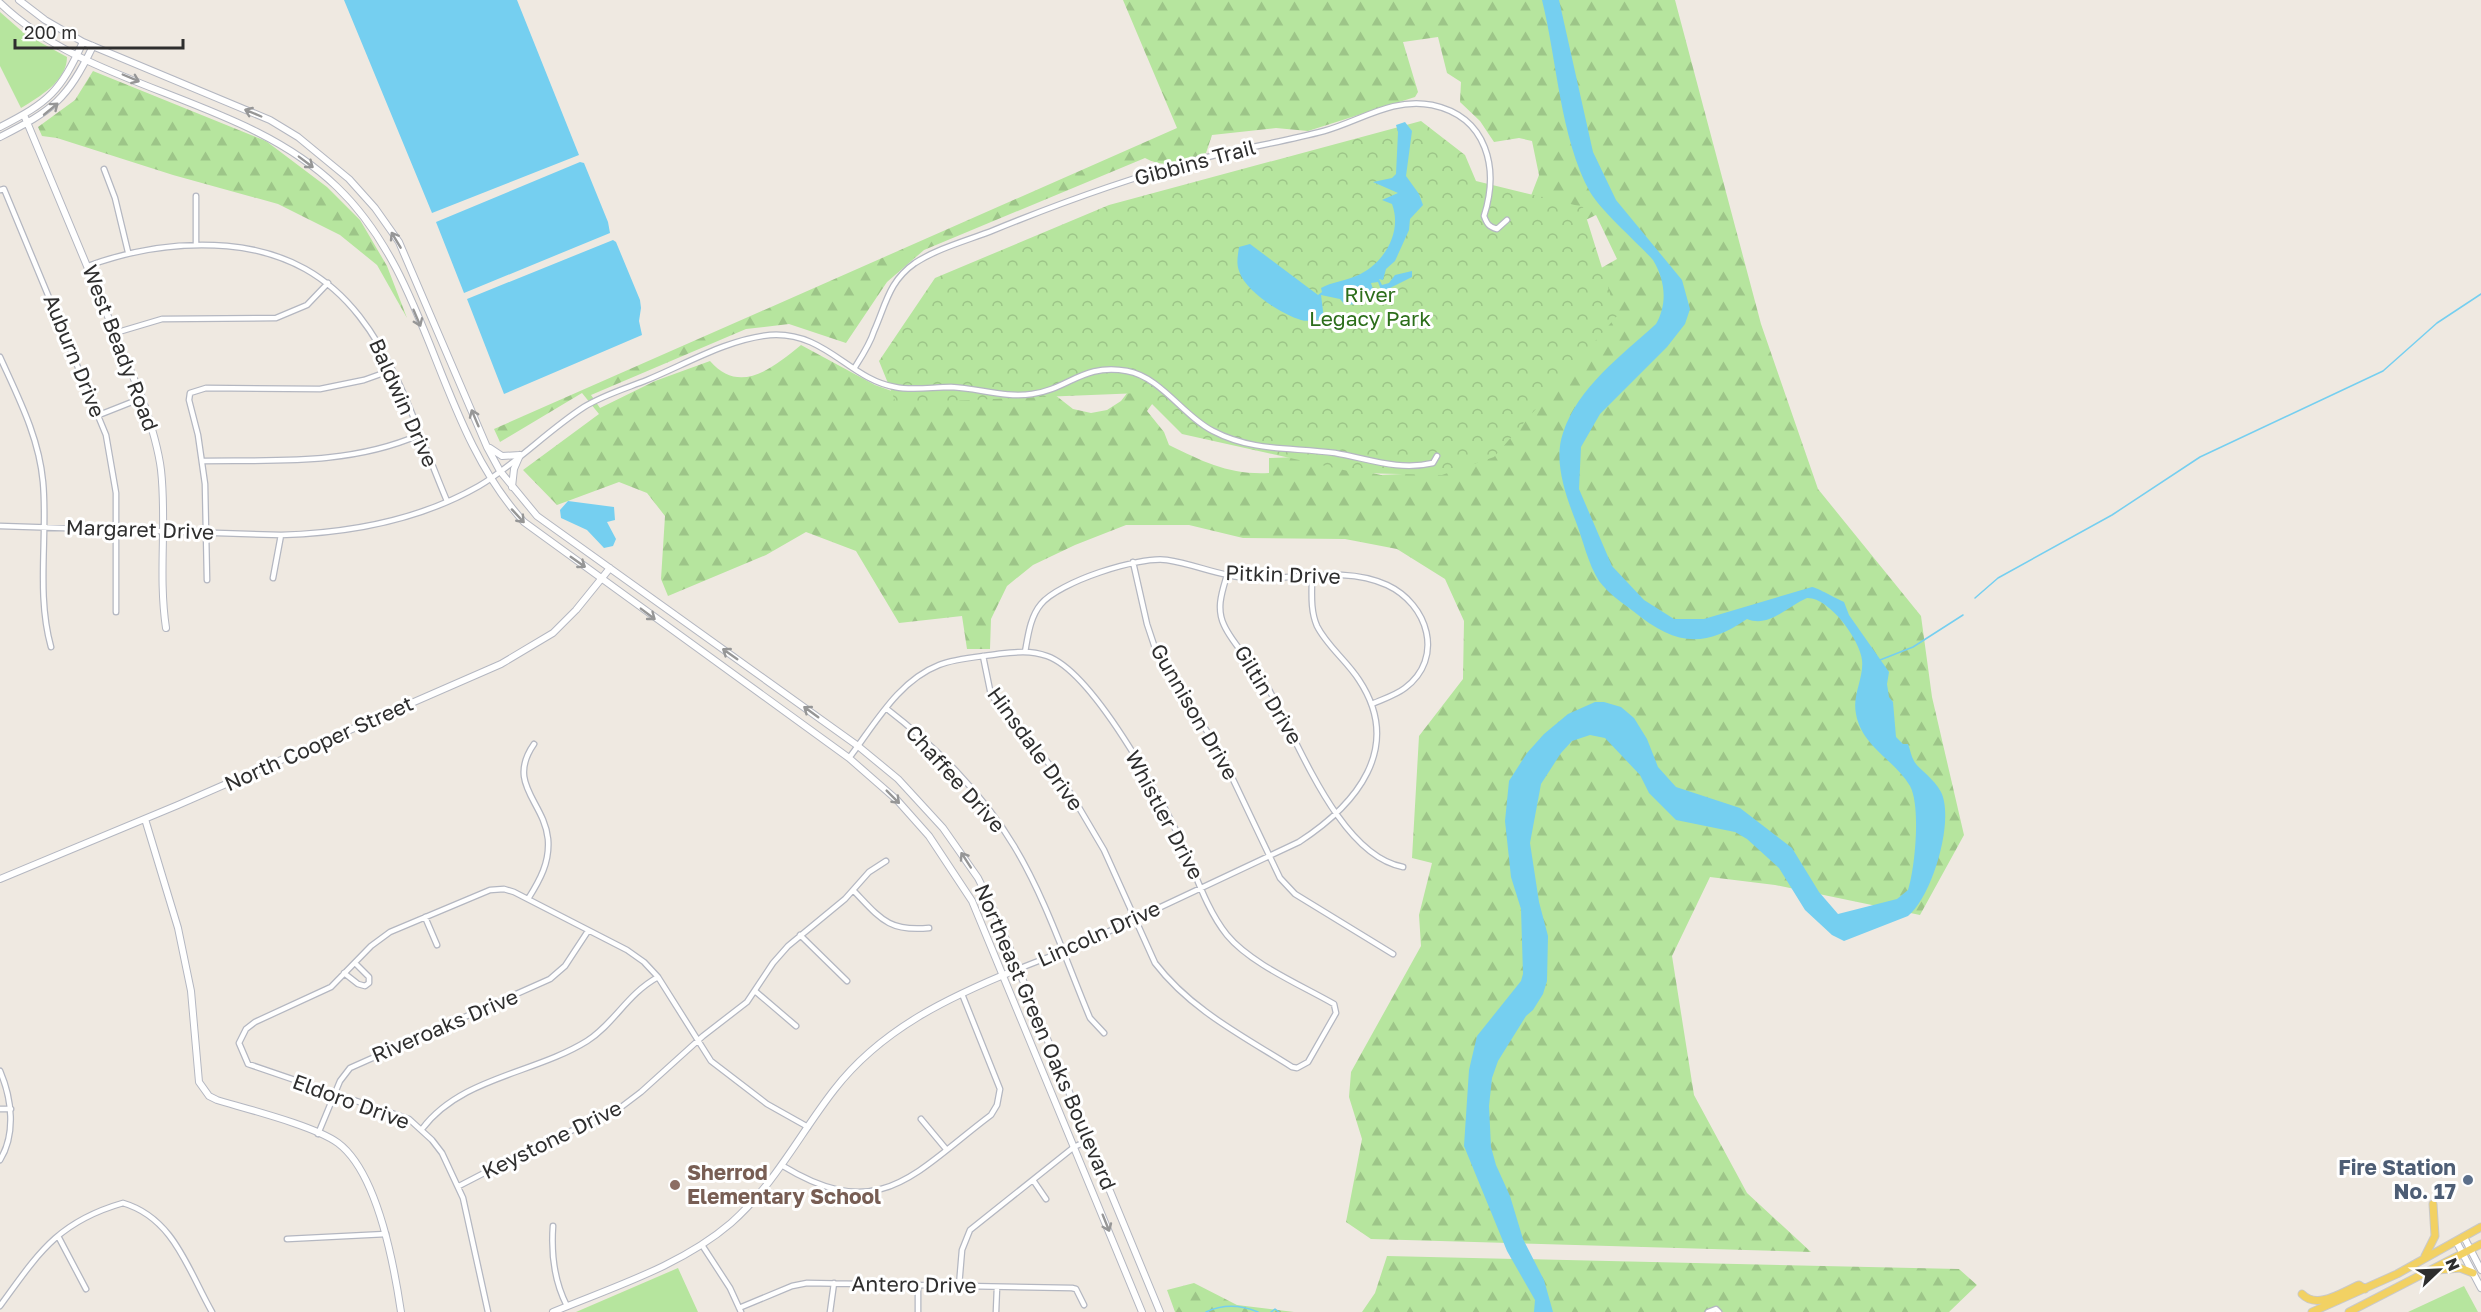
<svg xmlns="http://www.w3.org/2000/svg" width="2481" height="1312" font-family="'Golos Text',sans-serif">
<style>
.grass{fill:#b6e59e}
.forest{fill:url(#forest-firs);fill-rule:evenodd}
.park{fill:url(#park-crowns)}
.water{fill:#75cff0}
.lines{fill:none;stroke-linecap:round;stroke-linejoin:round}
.stream{stroke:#75cff0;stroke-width:1.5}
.street-casing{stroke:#b4b7c1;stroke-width:7}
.secondary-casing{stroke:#b4b7c1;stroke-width:8}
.primary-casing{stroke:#c9c9c9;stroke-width:9}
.street{stroke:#fff;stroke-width:4.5}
.secondary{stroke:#fff;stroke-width:6}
.primary{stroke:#f2d163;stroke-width:7}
.oneway{stroke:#969696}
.service-dot{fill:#5c6f8a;stroke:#fff;stroke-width:2}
.education-dot{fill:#8d6e63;stroke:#fff;stroke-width:2}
.labels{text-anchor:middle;stroke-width:6;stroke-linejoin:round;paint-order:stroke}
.street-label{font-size:21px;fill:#2e2e2e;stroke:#fff}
.park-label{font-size:21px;fill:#2c6e1b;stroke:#fff}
.service-label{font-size:21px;font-weight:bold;fill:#4e5e75;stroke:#fff;text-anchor:end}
.education-label{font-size:21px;font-weight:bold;fill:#785e54;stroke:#fff;text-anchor:start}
</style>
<defs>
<pattern id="forest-firs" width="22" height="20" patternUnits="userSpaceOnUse" patternTransform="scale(1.5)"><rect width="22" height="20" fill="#b6e59e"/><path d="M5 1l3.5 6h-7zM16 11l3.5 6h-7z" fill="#9dc588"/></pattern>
<pattern id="park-crowns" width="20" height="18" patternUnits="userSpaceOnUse" patternTransform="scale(1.5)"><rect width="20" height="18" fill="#b6e59e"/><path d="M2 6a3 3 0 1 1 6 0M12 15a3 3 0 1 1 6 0" fill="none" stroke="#9dc588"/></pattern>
</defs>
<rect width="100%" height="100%" fill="#efe9e1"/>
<path class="grass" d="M0,12L25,34L67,57C67,81 39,97 21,108L0,66Z
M678,1268L698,1312H576Z
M2464,1286L2478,1312H2408Z"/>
<path class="forest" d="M1123,0H1675L1761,324L1818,489L1921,616L1932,697L1964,835L1920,915L1775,885L1710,877L1672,956L1694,1095L1747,1193L1811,1252L1371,1239L1346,1222L1362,1139L1349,1097L1351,1072L1421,946L1419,915L1432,863L1412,858L1419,736L1463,679L1464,621L1445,579L1397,549L1345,539L1243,538L1189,525H1126L1075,545L1033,565L1007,586L991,619L990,649H967L962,616L899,623L856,551L806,532L766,555L668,596L661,579L665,516L647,493L619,482L557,505L523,470L599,414L582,393L500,442L494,429L1177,128ZM1438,37L1447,73L1461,82L1460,102L1480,121L1494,142L1519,138L1532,141L1539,175L1522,219L1534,245L1596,215L1617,259L1589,275L1446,472L1381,475L1301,457L1269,458V473C1229,475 1204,462 1169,445L1164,432L1147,411L1158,396L1135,383L1121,401L1107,410L1091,413L1073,409L1050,391L900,394L875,385L801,345C774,367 740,396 710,361L655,381L600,408L591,395L746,329L789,324L846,343L887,282L924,250L1145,158C1167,170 1184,161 1206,153L1212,135L1276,128L1308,131L1415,97L1418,92L1403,42Z
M93,71L266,141L327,187L360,220L387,266L407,318L377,265L340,235L278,204L173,175L57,138L42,136L38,127L75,100Z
M1387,1256L1959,1269L1977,1285L1949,1312H1362L1375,1293Z
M1194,1283L1237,1305L1294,1312H1175L1167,1290Z"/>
<path class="park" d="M1421,121L1465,155L1476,181L1583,207L1617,316L1494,457L1442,475L1357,473L1182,434L1141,393L896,403L879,361L935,278L1109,205Z"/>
<path class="water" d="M344,0H517L579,155L432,213Z
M1542,0H1559L1593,152L1616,200L1682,280L1690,309L1685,324L1667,347L1600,414L1581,447L1579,489L1612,566L1644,600L1674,619H1704L1812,587C1818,588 1837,599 1844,602L1849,615L1889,672L1887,684L1889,697L1893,702L1896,737L1903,744H1908C1910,749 1911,756 1914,761C1918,769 1934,778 1941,792C1955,820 1932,897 1908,916L1844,941L1832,935L1805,910L1779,868L1747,839L1735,832L1676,820L1649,793L1640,775L1605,738L1590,735L1572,741L1561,753L1541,784L1530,843L1539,902L1548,936L1547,981L1543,994L1533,1010L1526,1016L1498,1061L1492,1078L1489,1106L1491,1147L1496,1165L1510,1196L1523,1239L1544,1280L1553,1312H1534L1535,1300L1507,1251L1464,1146L1469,1070L1477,1036L1521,981L1523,974L1521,909L1511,877L1505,821L1509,781L1527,753L1544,734L1568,714L1595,702H1604L1621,707L1634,718L1647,739L1658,767L1676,787L1740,808L1792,848L1819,892L1838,914L1897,899L1908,890C1915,869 1921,806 1910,786C1894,759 1862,747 1856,714C1852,695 1864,678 1862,660C1860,640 1829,597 1807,598C1786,607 1769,628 1747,619C1702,650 1674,644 1633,611C1621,602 1608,593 1599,581C1588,564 1583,540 1576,522C1566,496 1553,461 1563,433C1578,387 1621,356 1656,324C1668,303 1665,280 1653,260C1636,241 1602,212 1590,192C1560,137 1557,60 1542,0Z
M1405,122L1412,131L1406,176L1419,194L1423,205L1410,219L1409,230L1395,261L1386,269L1383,280L1379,279L1382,285L1389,283L1395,275L1412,271V277L1382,292L1378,282L1371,283L1374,292L1370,297L1366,288L1352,292L1357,304L1345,305L1340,299L1321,295L1324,319C1317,320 1307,322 1301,320C1280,313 1246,292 1239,271C1236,263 1238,255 1239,247L1250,244L1318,295L1322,292L1321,288C1332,282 1344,281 1356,276C1383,265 1403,233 1392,204L1382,200L1398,193L1373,182L1392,178L1396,174L1398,132L1396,125Z
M580,162L584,163L608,222L610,233L464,293L436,222Z
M613,240L616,242L640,300L641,308L639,321L642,335L504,394L467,299Z
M568,501L614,507L615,520L607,522L616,539L613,546L604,548L587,530L561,518L560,510Z"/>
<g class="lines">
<path class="stream" d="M1975,598L1998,578L2112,515L2200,457L2383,371L2437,323L2481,294
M1880,660L1913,647L1963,615
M1206,1312C1223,1304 1241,1305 1258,1312
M1271,1312L1275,1309L1279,1312"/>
<defs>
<path id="street" d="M104,169L115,198L128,252
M0,190L4,189L106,435L116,493V612
M196,244V196
M88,266C134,249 178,242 227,246C372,259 399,388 447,501
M115,333L162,319L276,318L307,305L328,283
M0,357C18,397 39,437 43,482C48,536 36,593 51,647
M855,367C862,356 870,344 874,331C886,304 889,281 915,263C938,248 969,240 994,230C1060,203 1127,179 1196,160C1238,149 1282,142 1324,131C1360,121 1393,97 1432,105C1488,117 1499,169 1484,216C1487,224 1489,227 1497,229L1507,220
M99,415L142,398
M202,461C276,460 350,465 419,435
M0,526L281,535C350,533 418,521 479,486C516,464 547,431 584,407C603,395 627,388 647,380C686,364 728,339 770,335C825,331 849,379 895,387C912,391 933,387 951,387C978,388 1005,398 1032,394C1069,389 1083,363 1127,371C1161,377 1183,416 1213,431C1253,452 1292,447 1335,453C1369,459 1399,471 1433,463L1437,456
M1133,562L1147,624L1157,654L1219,750L1280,878L1295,894L1393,954
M1227,575C1222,592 1216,608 1224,625C1233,645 1252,662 1264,681C1296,734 1337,855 1403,867
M273,578L281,535
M207,580L205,484L198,435L189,400L190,393L206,388L320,389L364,380L392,370
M1025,652C1028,636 1030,617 1041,604C1059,582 1138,556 1167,560C1194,564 1220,576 1247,578C1293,581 1343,565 1387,585C1428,604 1445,658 1405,688C1396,695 1383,699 1372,704
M887,709C935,746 983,794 1014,846C1046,899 1066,961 1090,1018L1104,1033
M849,758C875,724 898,681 939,665C956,658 979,657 998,654C1015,652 1030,650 1047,656C1093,672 1160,796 1181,841C1195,872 1206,909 1227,935C1251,964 1301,985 1334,1004L1336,1013L1308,1062L1297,1068L1292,1067C1243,1036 1191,1010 1155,963L1104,850L1071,794L1035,745L991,695L983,656
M853,890C880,918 888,932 929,928
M528,899C540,880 550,862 548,839C544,801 506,784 534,744
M425,917L437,945
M800,935L847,981
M1018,969L1082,944L1299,842C1356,805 1404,748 1359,680C1347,661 1327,646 1317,626C1310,610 1312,592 1312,576
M344,973L358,984L365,986L369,983V977L355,963
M755,991L796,1026
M0,1071C12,1099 16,1134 0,1160
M0,1109H11
M921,1119L946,1149
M422,1129C461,1077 534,1074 587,1041C614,1024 627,994 658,977
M318,1134L340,1081L350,1068L550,979L565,966L588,931
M783,1166C880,1225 914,1173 991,1115L997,1105L1000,1089L962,994
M1033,1180L1046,1199
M459,1186L544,1142L612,1114L641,1092L703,1036L747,1002L773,963L788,946L845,899L869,872L886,861
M553,1226C551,1254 554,1281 567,1306
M58,1236L86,1289
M287,1239L386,1234
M702,1245L730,1288L741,1312
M959,1286L962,1250L970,1230L1074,1147L1089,1140
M0,1306C38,1254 57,1222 123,1203C174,1218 188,1270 212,1312
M739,1308L792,1286L807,1283L1072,1288L1076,1289L1084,1305
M488,1312L463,1198L442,1153L432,1140L409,1119L248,1064L239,1043L246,1029L255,1022L331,987L371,946L390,932L490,890L504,889L514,892L627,950L644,962L658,977L711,1061L767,1104L808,1127
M830,1312L834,1283
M918,1312V1286
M996,1312L997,1287
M1708,1312L1716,1309L1719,1312"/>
<path id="secondary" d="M19,0L45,20L83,42L270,120L298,137L349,179L375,208L399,242L487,447L500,471L537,516L858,746L898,779L943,828L978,878L993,908L1160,1312
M0,3C91,91 243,96 337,187C432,278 436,426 524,522L849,758L897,800L929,836L972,901L1142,1312
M24,115L142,398C150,421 158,445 161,470C167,522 158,575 166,628
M0,127C49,102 60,92 83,42
M0,137C53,110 67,100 93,46
M490,448L502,456L520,455
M512,487L514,469L520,455
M145,819L178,928L191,991L199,1082L209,1096L217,1100C247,1109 315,1126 338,1143C378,1173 394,1265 401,1312
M0,879L178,805L501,664L553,633L576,610L610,568
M2464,1237L2481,1270
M2456,1241L2481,1288
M553,1312C613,1287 681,1266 731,1223C775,1184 799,1135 834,1090C881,1029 949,997 1018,969"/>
<path id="primary" d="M2425,1256L2435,1236L2433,1204
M2438,1270L2460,1268L2473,1273
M2302,1294C2317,1310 2342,1292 2359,1285L2365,1289
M2312,1312L2397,1274L2481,1227
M2349,1312L2481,1244"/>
</defs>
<use href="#street" class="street-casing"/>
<use href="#secondary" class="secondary-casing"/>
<use href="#primary" class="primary-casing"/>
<use href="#street" class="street"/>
<use href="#secondary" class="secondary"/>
<use href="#primary" class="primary"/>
</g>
<defs><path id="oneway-shaft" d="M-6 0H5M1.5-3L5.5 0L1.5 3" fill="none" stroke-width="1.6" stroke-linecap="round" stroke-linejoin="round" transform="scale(1.5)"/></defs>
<g class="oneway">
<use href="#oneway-shaft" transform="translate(131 78) rotate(23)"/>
<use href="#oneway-shaft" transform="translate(51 109) rotate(-39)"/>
<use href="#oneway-shaft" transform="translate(253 113) rotate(-157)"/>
<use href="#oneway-shaft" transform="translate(306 162) rotate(37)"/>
<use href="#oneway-shaft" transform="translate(396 240) rotate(-121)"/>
<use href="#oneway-shaft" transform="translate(417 318) rotate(67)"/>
<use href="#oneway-shaft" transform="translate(475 418) rotate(-113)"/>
<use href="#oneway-shaft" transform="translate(518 516) rotate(47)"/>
<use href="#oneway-shaft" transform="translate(578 562) rotate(35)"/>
<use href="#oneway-shaft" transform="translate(648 614) rotate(37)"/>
<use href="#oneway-shaft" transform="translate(730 654) rotate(-145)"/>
<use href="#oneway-shaft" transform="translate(811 712) rotate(-144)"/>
<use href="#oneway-shaft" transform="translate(893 797) rotate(45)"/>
<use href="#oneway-shaft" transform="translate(966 860) rotate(-123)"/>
<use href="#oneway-shaft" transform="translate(1106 1223) rotate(68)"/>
</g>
<circle class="service-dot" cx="2468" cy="1180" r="6"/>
<circle class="education-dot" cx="675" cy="1185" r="6"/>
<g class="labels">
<g class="street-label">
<text transform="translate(1195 163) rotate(-15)" y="7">Gibbins Trail</text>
<text transform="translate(120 348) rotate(69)" y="7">West Beady Road</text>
<text transform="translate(74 356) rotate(68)" y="7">Auburn Drive</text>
<text transform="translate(403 403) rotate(66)" y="7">Baldwin Drive</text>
<text transform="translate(140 530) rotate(2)" y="7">Margaret Drive</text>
<text transform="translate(1283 575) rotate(2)" y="7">Pitkin Drive</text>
<text transform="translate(1268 695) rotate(59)" y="7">Giltin Drive</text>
<text transform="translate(1194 712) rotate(60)" y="7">Gunnison Drive</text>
<text transform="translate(319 744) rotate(-24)" y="7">North Cooper Street</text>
<text transform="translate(1035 749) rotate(54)" y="7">Hinsdale Drive</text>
<text transform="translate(955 779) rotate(48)" y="7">Chaffee Drive</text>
<text transform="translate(1164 815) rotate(62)" y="7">Whistler Drive</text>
<text transform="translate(1099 934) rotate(-24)" y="7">Lincoln Drive</text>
<text transform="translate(445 1026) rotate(-23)" y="7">Riveroaks Drive</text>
<text transform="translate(1045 1037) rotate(67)" y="7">Northeast Green Oaks Boulevard</text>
<text transform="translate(351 1102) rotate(20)" y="7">Eldoro Drive</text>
<text transform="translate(552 1140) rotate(-26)" y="7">Keystone Drive</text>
<text transform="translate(914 1285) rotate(1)" y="7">Antero Drive</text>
</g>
<g class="park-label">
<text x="1370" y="302">River<tspan x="1370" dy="24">Legacy Park</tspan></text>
</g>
<g class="service-label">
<text x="2456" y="1175">Fire Station<tspan x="2456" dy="24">No. 17</tspan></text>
</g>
<g class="education-label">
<text x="687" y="1180">Sherrod<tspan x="687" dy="24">Elementary School</tspan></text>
</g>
</g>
<g transform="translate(2439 1270) rotate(67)" stroke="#ffffff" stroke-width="4.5" paint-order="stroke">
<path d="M0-4.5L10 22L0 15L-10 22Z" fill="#2e2e2e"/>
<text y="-9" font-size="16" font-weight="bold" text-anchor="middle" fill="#2e2e2e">N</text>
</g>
<path d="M15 39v9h168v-9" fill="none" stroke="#2e2e2e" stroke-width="3"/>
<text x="24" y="39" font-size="18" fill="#2e2e2e" stroke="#ffffff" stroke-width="4.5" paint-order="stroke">200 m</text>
</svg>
